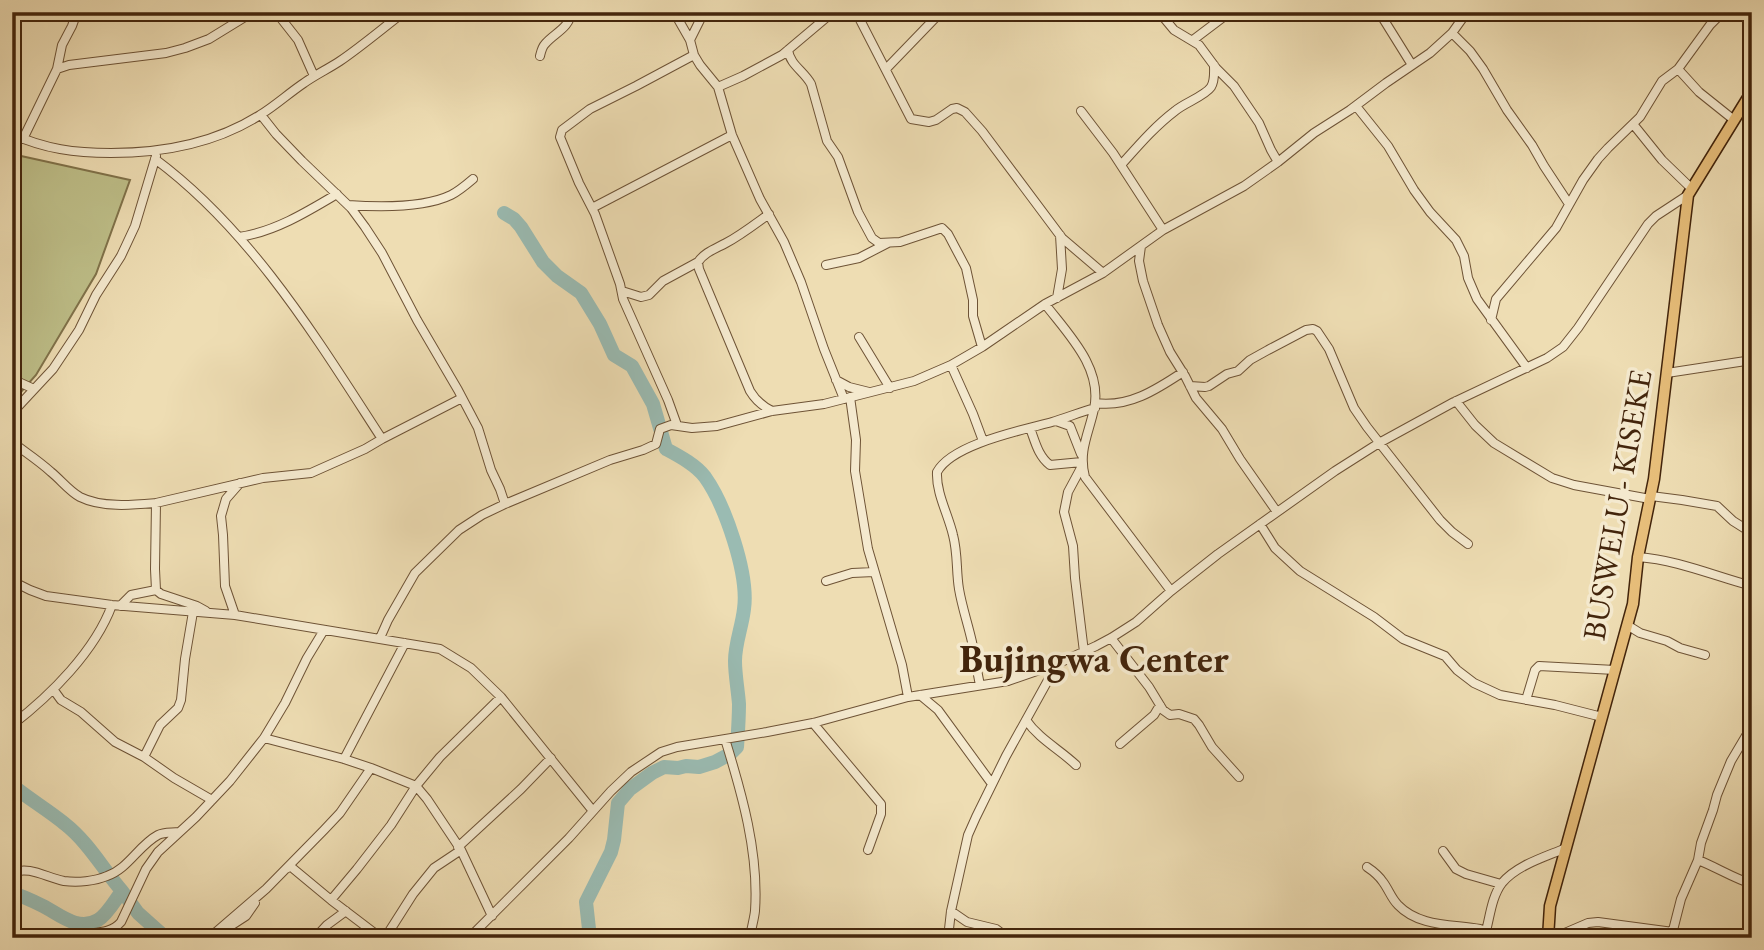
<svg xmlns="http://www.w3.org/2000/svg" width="1764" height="950" font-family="'EB Garamond',serif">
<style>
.green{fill:#bebf89;stroke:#80724a;stroke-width:2}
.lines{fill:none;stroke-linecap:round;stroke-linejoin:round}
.river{stroke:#9abbb2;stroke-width:14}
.minor-casing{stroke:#6e5336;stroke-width:10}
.major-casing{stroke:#43250c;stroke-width:13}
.minor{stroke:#f4e9ce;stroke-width:8}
.major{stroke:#e7be7a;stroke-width:10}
.labels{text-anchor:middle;stroke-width:7;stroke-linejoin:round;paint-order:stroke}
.street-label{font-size:32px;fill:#43250c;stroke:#f4e9ce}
.district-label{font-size:38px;font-weight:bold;fill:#43250c;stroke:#f4e9ce}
</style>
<rect width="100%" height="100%" fill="#eeddb3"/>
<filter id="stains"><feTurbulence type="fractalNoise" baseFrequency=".00286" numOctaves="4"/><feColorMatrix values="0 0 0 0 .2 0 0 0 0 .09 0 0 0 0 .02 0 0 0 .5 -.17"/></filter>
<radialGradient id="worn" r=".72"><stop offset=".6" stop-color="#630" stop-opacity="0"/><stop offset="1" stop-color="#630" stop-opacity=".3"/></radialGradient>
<path class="green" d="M12,154L130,180L96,274L36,375L12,402Z"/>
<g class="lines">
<path class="river" d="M504,213L514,219L521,227L543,262L557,276L581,293L600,324L614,355L632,366L653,404L666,449C679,456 696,465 705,477C725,505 749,574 744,609C742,627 735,643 735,661C735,675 738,690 739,704C739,718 738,732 737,747L730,754L715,762L699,767L686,766L678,768L664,767L652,773L630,789L618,803L614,840L611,852L586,902L590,938
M12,785C29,799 48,810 65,824C88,842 103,869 122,891
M12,893C23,896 33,901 43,906C59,914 78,932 98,920C108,914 115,900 122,891L138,913L166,938"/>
<defs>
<path id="minor" d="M276,12L298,40L314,76
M674,12L690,40L694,55L700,65L718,87L732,135L760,199L784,242L801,282L824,349L844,399
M856,12L911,119L929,122L936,120L952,109L957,108L965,112L982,131L1062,238L1103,273
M1159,12L1174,30L1199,45L1216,68L1234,86L1259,123L1271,150L1278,162
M1379,12L1412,65
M1452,33L1470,51L1483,69L1507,110L1532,145L1544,166L1569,204
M690,40L704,12
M1193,40L1230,12
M788,50C790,65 804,71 811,84L827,141L838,157L858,212L872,238L879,243L900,242L942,228L948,234L966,268L973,300V316L982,347
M540,56C541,52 542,47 545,44C554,33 570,28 571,12
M57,69L69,65L166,53L185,48L209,39L253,12
M886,69L941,12
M1678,69L1699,92L1734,120
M718,87L743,76L782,55L833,12
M1356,106L1388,146L1414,190L1430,212L1456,240L1464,256L1468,278L1477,299L1527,368
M1081,111L1113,153L1163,230
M261,115L276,134L302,161L351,208L365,227L382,253L417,320L458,390L478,428L491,470L500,489L505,504
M1633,124L1662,160L1692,189
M12,134C45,149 75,153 111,153C163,153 216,143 260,115C275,106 289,93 304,83C315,75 328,69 340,61C362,46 383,28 404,12
M23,139L57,69L62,45L72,26L77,12
M155,159C252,231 317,339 382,439
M1121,165C1138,146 1154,127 1175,111C1184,103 1205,96 1211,87C1215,81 1214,72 1214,65
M348,205C377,207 424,208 451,195C459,191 466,185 473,179
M592,208L732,135
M769,214C755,224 741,235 726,243C715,249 705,252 698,262L699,269L750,391C756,401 762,406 772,411
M239,237C274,232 307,212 337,194
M1141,246L1139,261L1143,281L1158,325L1170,352L1185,376L1196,398L1222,429L1240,459L1277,512
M826,265L859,258L888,243
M622,291L641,297L649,295L663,281L698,262
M1057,298L1062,269L1060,235
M1045,304C1068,334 1103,368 1094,409C1089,433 1078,451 1085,477L1171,591
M1491,320L1496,299L1556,228L1583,180L1598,159L1608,148L1640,117L1662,81L1678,69L1710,25L1723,12
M859,337L890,388
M951,365L973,414L983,441
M1667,373L1752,360
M12,379L34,389
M836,380L849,387L869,392
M1190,386L1205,387L1209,386L1227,374L1238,371L1250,360L1268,350L1306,330L1313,329L1317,331L1329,349L1354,408L1367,427L1440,520L1452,532L1468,544
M850,397L856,440L855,471L868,549L902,665L908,697
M1456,401L1475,425L1494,443L1552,478L1574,485L1650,499
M1095,403C1128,408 1156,390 1183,372
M12,413L53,369L79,330L96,295L121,256L135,226L156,156
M1056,421L1070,426L1081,454
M677,425L668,400L623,299L620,284L595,214L579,183L560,137L562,130L590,109L636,86L694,55
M1030,428C1035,441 1038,456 1050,465L1082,462
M12,442C25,452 39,461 51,472C61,480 69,491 80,497C102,508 133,505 156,503L263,478L311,473L365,449L382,439L462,398
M1082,466L1068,492L1064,512L1073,546L1075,578L1084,652
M1651,496L1682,500L1717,506L1733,521L1752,533
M156,503L155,569L156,590L161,594L197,606L206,611
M1260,524L1275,548L1300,571L1374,617L1403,639L1445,656L1457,670L1474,683L1500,695L1555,705L1602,717
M1638,557C1678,560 1714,576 1752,586
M12,581L30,590L46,596L112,605L235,615L440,649L471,668L501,697L593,811
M826,581L852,573L874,572
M120,606L131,595L156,590
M235,615L225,586L223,535L221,516L226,499L240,483
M1627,625L1640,633L1667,641L1680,648L1705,655
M380,638L388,620L415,573L459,530L482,515L505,504L610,460L643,450L656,444L660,429L671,425L692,428L717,426L772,411L824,404L914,381L951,365L982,347L1045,304L1103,273L1163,230L1244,186L1278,162L1314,133L1350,110L1386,83L1430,53L1452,33L1467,12
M1111,638L1149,687L1163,710L1170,715L1179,714L1194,719L1199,725L1212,747L1239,777
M980,685C977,671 975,657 972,642C968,624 962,607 959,589C956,571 958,554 953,535C948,514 936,493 937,472C952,444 1023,430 1052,422C1066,418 1080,412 1095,408
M53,689L61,700L81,712L115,742L144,757L174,778L212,800
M920,695L938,710L992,784
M1526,700L1535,670L1539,666L1615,670
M1026,720C1039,739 1059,749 1076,765
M813,723L881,804V814L868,850
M12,725C51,695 95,651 112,605
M264,738L344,759L371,768L416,786L427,799L461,850L492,916
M725,739C742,794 759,853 755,911C754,920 751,929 750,938
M1120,744L1154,715L1160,705
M144,757L160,725L178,708L181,700L185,659L193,612
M344,759L405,643
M458,847L521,789L551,758
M1443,851L1456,869L1466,874L1501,884
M1698,860C1716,867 1733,878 1752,884
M1367,867C1373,871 1379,876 1383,882C1389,890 1391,898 1398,905C1419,927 1452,924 1480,929L1486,931L1493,938
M288,868L290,866L331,900L381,938
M12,873C29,865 47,878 64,881C78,883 95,881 107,876C128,869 139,845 158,835C164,832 172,833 179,832
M331,900L357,869L391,825L416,786L440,757L501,697
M951,911L967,922L996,929L1008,938
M229,927L246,916L255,903
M1486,931C1490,916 1492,896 1502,883C1517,865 1545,857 1566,848
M71,938C87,930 108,937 121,922L146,869L158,852L196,817L230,781L264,738L285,703L307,658L324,630
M209,938L266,889L324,830L340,813L371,768
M315,938L327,925L346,911
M385,938L413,894L434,868L461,850
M469,938L569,838L611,791L631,772L661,752L677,747L767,732L813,723L908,697L1008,681L1057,664L1096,646L1111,638L1136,622L1171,591L1218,554L1335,471L1379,443L1454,402L1547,358L1563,347L1578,328L1648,224L1656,216L1688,195
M948,938L951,911L968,835L976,817L1006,756L1057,664
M1553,938L1588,923L1598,922L1673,932L1691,938
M1671,938L1681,899L1698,860L1701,843L1713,810L1717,795L1731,761L1747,734L1752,720"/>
<path id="major" d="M1548,938L1550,906L1633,604L1638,557L1654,479L1688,195L1752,91"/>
</defs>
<use href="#minor" class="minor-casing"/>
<use href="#major" class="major-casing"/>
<use href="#minor" class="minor"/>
<use href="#major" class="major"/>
</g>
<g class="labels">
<g class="street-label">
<text transform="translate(1617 505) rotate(-80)" y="11">BUSWELU - KISEKE</text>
</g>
<g class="district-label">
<text x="1094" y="672">Bujingwa Center</text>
</g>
</g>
<rect width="1764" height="950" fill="none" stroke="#eeddb3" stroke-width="42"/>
<rect x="14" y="14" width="1736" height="922" fill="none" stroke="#43250c" stroke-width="3.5"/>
<rect x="21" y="21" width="1722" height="908" fill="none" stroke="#43250c" stroke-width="2"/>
<rect width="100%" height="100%" filter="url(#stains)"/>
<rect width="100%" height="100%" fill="url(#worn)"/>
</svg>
